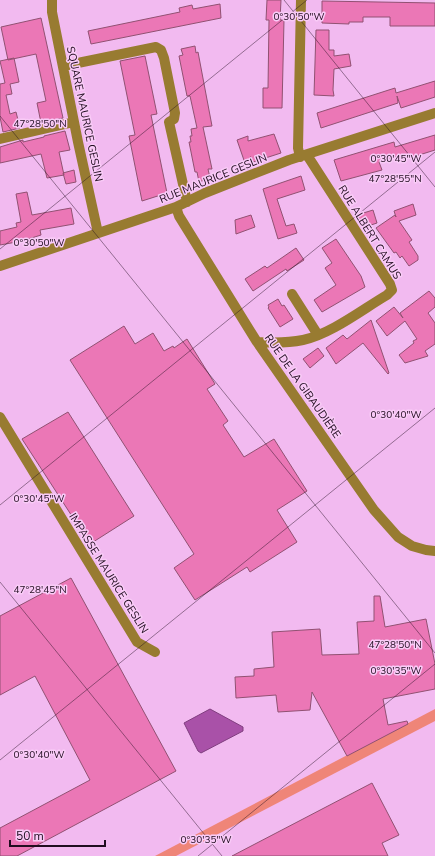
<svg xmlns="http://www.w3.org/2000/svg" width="435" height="856" font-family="'Nunito Sans',sans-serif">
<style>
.green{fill:#ef8578}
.water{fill:#a951a8;stroke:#803d7f}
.building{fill:#eb77b6;stroke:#915172}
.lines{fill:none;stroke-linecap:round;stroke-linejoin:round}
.minor{stroke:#987b31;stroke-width:10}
.ticks{fill:none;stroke:#210d20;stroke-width:1;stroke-opacity:0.45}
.labels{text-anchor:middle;stroke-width:3;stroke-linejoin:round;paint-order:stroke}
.street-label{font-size:11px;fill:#210d20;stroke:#f9cbf7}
.ticks-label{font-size:10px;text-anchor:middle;fill:#210d20;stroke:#f9cbf7;stroke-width:3;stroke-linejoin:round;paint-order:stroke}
</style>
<rect width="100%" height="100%" fill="#f2baf0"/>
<path class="green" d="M435,709V721L176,856H155Z"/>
<path class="water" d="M210,709L243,727V731L201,753L198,751L184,723Z"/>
<path class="building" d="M267,0H281L280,20H284L282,108H263V88H268L269,20H266Z
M322,1L435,3V26H390V17H363V22H349V24L322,23Z
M220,4L221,18L91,44L88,31L180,12L179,8L192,5L193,9Z
M41,18L63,118L41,123L37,103L46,101L36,54L8,60L1,27Z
M316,30H329V50H334V56L349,54L351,66L334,69L333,90L334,96L314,95Z
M195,46L196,53L198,52L212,126L203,127L212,169H208L210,178L199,182L197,172H195L189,142H191L190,136H192L191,129L197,128L190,96H187L179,56L183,55L181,49Z
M145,56L157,114L151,115L167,193L142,201L129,136L135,135L120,61Z
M14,58L19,82L10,84L12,94L6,95L10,114L16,112L20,128L3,132L0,117V84L5,83L0,61Z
M435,81V97L401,108L397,96L398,103L321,128L317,113L395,88L396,93Z
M65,131L70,150L59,152L64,175L47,178L41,154L0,163V147L23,140V142L44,137V136Z
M274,134L281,153L253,162L251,157H250L251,168L247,169L237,140L248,136V141Z
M435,135V150L400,161L398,156L379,162L382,170L341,181L334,160L394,142L395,147Z
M74,170L76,182L66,184L63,173Z
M301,176L305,190L277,199L286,226L294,224L297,233L278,239L263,189Z
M27,192L32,215L71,208L74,224L40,230L41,235L22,241L0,245V231L17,227L16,223L21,222L16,194Z
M413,204L416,215L399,221L412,240L409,242L418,256V260L409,266L402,256L400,258L396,252L394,253L376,228L395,215L396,217L394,211Z
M373,210L377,223L365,227L357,215Z
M251,215L255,227L236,234L235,220Z
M336,239L361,276L365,287L322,312L314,300L336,285L325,268L332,263L322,248Z
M296,248L304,260L287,271L286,269L253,291L245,279L265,266L267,268Z
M429,291L435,298V307L428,313L435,323V344L425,351L428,356L405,363L399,355L414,343L413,341L417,339L405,321L387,336L376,321L394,307L403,318L400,313Z
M278,299L282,306L284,305L293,319L280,327L268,308L269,307L268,305Z
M371,320L389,373L388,374L363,343L336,364L326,348L343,335L347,339Z
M124,326L135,344L153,333L164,351L173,346L174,348L187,339L215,384L207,389L228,421L223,425L244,457L274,439L307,491L277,510L297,542L250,572L247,567L195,600L174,568L194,554L70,360Z
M318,348L324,356L310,368L303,359Z
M68,412L134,516L90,544L22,439Z
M71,578L176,771L17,856H0V828L90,780L35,676L0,695V616Z
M374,596H380L385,627L426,619L435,664V689L383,699L388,725L407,721L408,724L347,756L312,692L310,710L278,712L276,695L236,698L235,677L254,676V669L274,667L272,632L320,629L322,655L359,654L357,622L374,621Z
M372,783L399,835L382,843L388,856H232Z"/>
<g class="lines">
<path class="minor" d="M52,0V12L78,142L98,233
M63,66L156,47L161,50L164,58L175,113L174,119L169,122L187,202
M0,139L74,122
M300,157L298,148L301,0
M176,207L179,216L257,342L374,510L398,537L412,546L426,550L435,551
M0,266L176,207L205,193L289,160L435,113
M292,294L318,335
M257,342C273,343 288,343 303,340C331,334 363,309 387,295L392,290L390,284L307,155
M0,417L137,642L155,652"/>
</g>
<path class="ticks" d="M284,0L435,187M0,116L435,653M0,249L307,0M0,505L435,152M0,582L222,856M0,760L435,408M198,856L435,664"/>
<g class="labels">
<g class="street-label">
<text transform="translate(85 114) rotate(78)" y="4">SQUARE MAURICE GESLIN</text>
<text transform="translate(213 178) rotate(-22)" y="4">RUE MAURICE GESLIN</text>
<text transform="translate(370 232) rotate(58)" y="4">RUE ALBERT CAMUS</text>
<text transform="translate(303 386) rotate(55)" y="4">RUE DE LA GIBAUDIÈRE</text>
<text transform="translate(109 573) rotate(58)" y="4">IMPASSE MAURICE GESLIN</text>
</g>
</g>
<g class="ticks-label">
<text x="299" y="20">0°30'50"W</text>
<text x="40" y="127">47°28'50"N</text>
<text x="396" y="162">0°30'45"W</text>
<text x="395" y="182">47°28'55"N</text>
<text x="39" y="246">0°30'50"W</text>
<text x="396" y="418">0°30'40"W</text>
<text x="39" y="502">0°30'45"W</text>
<text x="40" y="593">47°28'45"N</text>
<text x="395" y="648">47°28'50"N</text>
<text x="396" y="674">0°30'35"W</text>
<text x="39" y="758">0°30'40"W</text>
<text x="206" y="843">0°30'35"W</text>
</g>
<path d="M10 840v6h95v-6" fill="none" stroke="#210d20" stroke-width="2"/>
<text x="16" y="840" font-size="12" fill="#210d20" stroke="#f9cbf7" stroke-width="3" paint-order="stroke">50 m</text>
</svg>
